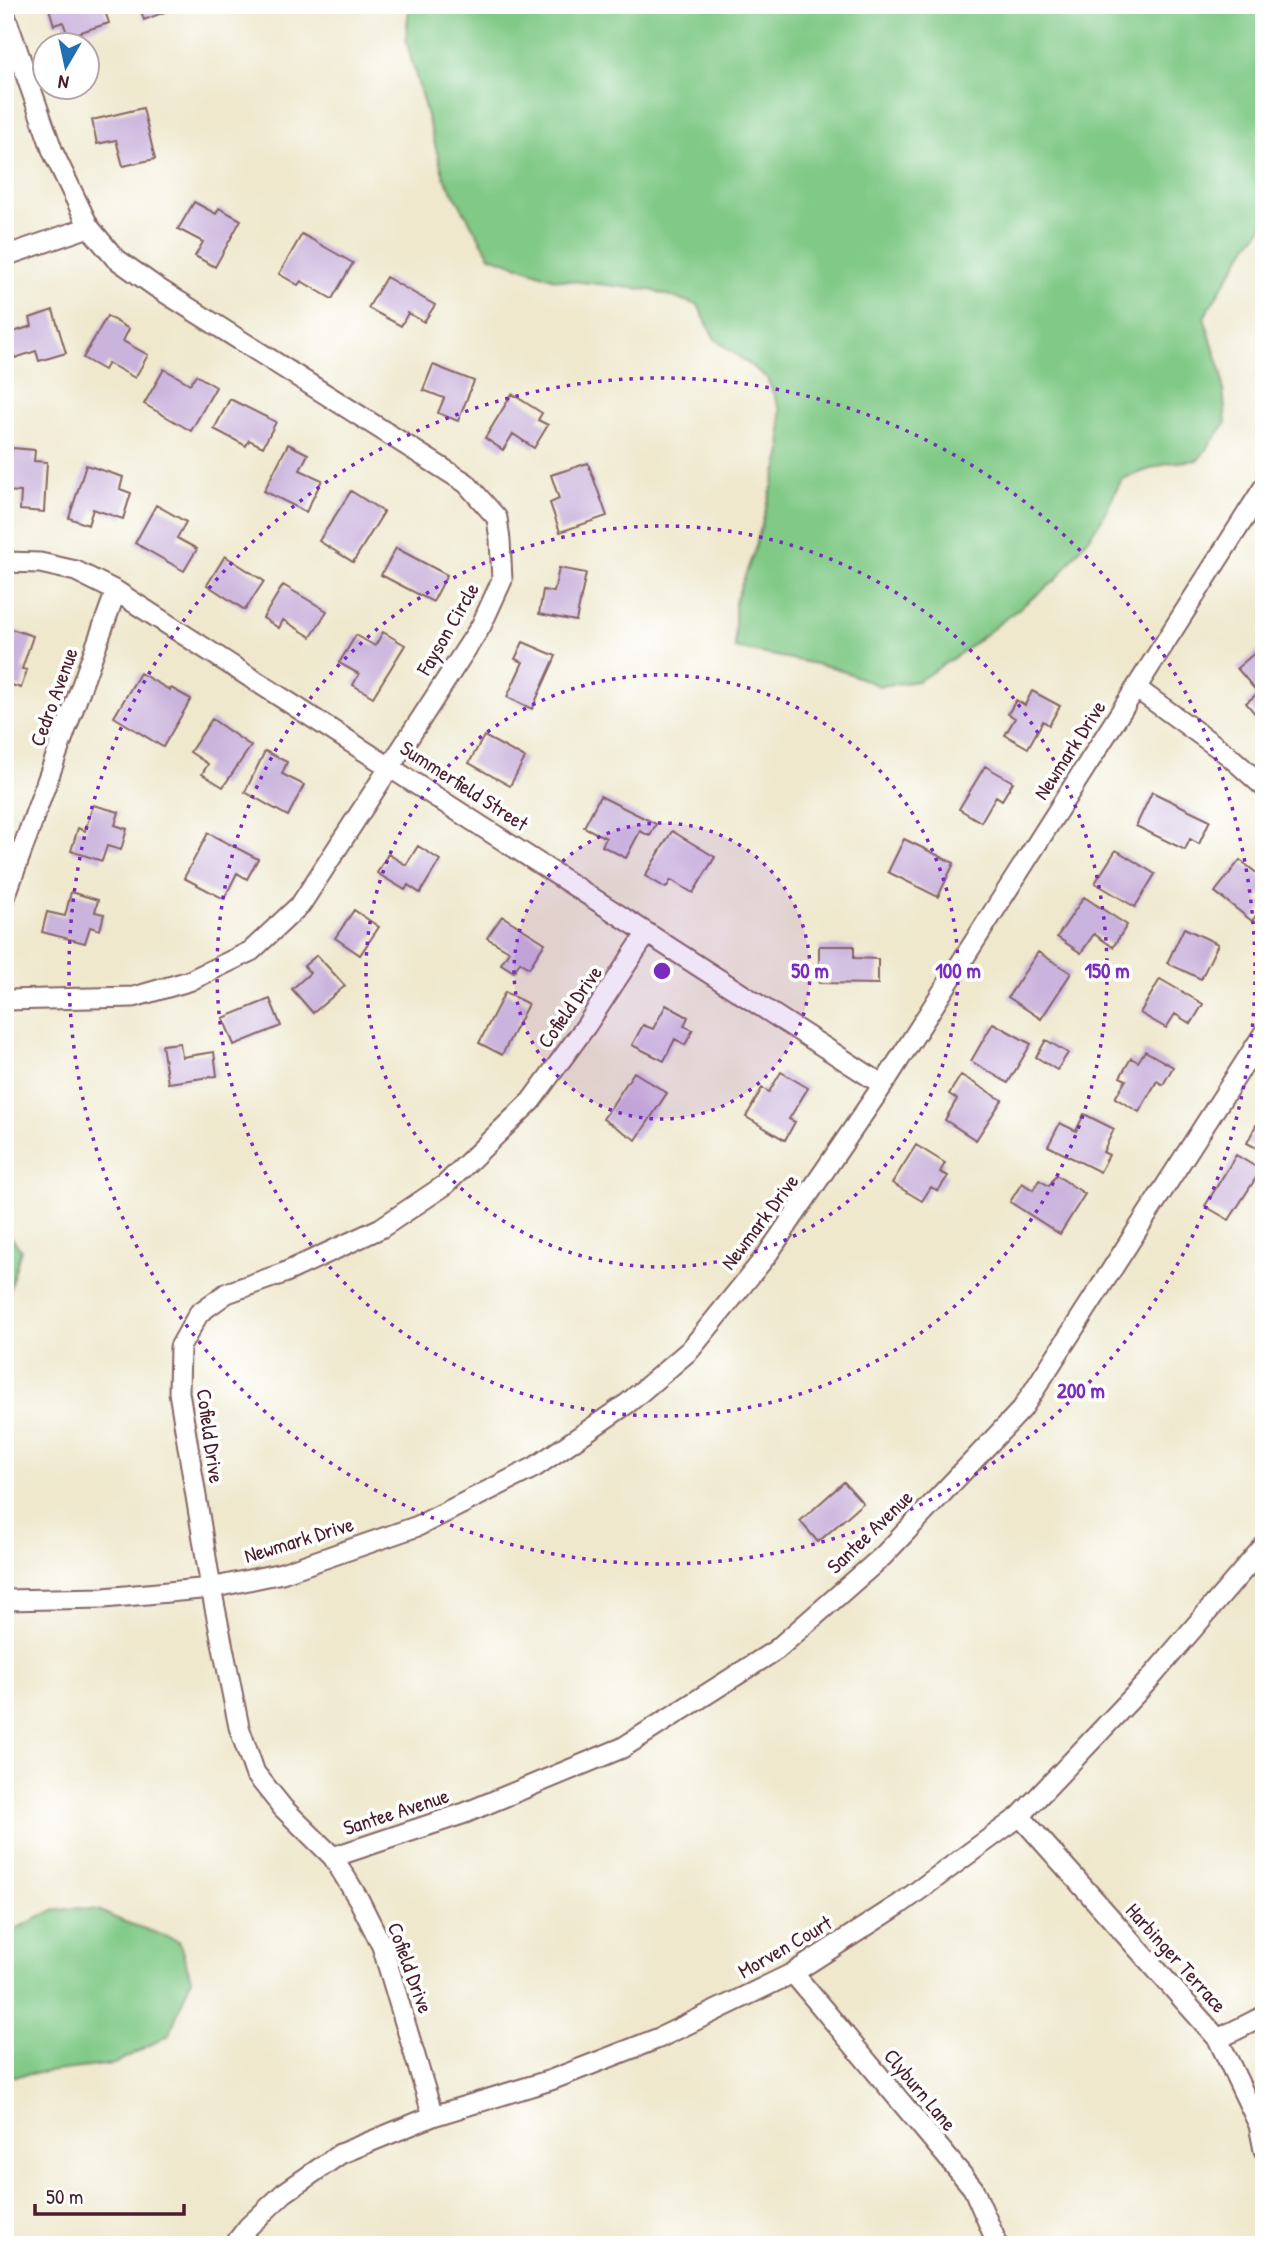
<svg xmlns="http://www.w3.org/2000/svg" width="1269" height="2250" font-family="'Patrick Hand',sans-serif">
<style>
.green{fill:#80c986;stroke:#657458;stroke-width:2}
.building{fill:#cab3dc}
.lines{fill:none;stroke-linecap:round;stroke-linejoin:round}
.minor-casing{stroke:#846564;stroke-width:23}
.minor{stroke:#fff;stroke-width:19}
.ring{fill:none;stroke:#7b2cbf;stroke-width:3.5;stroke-dasharray:3.5 7}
.labels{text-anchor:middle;stroke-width:7;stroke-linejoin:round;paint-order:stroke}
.street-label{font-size:21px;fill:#4a1f2b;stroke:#fff}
.centre{fill:#7b2cbf;stroke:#fff;stroke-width:3.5}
.ring-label{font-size:21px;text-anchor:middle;font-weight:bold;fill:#7b2cbf;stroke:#fff;stroke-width:7;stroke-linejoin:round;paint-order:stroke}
</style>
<rect width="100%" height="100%" fill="#fff"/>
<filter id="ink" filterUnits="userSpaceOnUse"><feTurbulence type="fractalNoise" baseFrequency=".0143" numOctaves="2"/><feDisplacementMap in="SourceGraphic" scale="14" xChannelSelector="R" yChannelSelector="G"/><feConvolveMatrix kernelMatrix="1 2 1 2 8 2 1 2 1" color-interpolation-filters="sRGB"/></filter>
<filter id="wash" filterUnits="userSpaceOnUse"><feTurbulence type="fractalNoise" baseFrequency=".00686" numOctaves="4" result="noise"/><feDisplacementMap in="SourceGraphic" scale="28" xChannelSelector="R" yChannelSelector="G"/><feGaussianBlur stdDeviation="1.57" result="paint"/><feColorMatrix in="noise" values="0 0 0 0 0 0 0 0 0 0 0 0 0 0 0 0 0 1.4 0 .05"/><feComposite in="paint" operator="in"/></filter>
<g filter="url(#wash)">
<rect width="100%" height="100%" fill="#efe8cd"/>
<path class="green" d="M409,5H1264V226L1248,245L1204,317L1222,374L1226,423L1198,460L1167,463L1122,479L1100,522L1056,580L961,653L918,681L879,686L836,668L735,648V602L754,552L782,452L780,410L767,378L715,339L698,305L651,290L555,279L490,256L444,177L406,40Z
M5,1229L21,1250L5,1305Z
M74,1908L98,1910L122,1921L179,1941L191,1979L169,2035L114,2064L5,2077V1934L52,1911Z"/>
<g id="blocks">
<path class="building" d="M48,5H103L109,23L68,36L63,22L54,25Z
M139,5H174L175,8L144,20Z
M143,108L155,159L123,166L116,140L97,144L92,120Z
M194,202L216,214L219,208L241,220L215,267L195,256L203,242L178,229Z
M302,234L353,263L332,299L301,281L298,285L279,274Z
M386,277L435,305L424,322L408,313L401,326L368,308Z
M53,310L66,353L39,361L36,351L15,358L7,334L32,326L30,318Z
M107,316L129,329L123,341L148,355L135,378L108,363L104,370L83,358Z
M433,365L474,381L458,421L438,413L444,398L423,390Z
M164,369L190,384L196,375L216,387L191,431L144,404Z
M512,394L542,413L538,420L548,425L534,448L513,434L503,450L485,438Z
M230,399L276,422L263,447L249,440L246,446L214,429Z
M288,444L308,454L300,470L322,480L306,512L264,491Z
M12,448L35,450L34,461L47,462L44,512L20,510L21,492L5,491V459L11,460Z
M588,463L607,516L560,532L550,503L559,499L551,475Z
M86,465L123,477L120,489L131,493L123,519L93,509L88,525L69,518Z
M351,491L384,512L353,562L319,541Z
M156,505L186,522L177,538L197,549L184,571L135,543Z
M396,548L447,575L433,602L381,575Z
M225,556L264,581L245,610L207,585Z
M559,568L586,573L576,621L539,614L543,590L554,592Z
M283,585L327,611L311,637L283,620L279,628L263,618Z
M5,627L33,636L22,669L27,670L21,688L5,683Z
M383,632L405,645L373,697L353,685L359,674L339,663L356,635L375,646Z
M523,642L556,656L532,709L507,697L523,662L515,659Z
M1264,645V718L1261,721L1246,703L1258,693L1237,668Z
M140,673L170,690L171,688L191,699L163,747L114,717Z
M1032,691L1060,706L1049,725L1043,721L1028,748L1005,735L1015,718L1008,714L1016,700L1025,705Z
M212,719L251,746L223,787L202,774L208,764L190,752Z
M484,736L525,758L510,786L469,763Z
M265,751L287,762L282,774L304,785L288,816L245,792Z
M985,766L1013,782L1002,800L996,796L981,822L959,809Z
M1152,792L1210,820L1199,844L1190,839L1185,850L1136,826Z
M600,796L656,824L650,836L640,831L626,858L602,846L606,838L584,827Z
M93,805L119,812L115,825L127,829L121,850L107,846L102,861L71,851L78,828L85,831Z
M672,831L715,857L693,893L671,880L666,888L645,876Z
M208,833L258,859L247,879L237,873L224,899L184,878Z
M904,839L954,863L938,897L888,872Z
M418,846L440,860L420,893L408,885L405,890L377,873L388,854L406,865Z
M1116,850L1155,874L1135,907L1095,883Z
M1240,860L1264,879V890L1256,900L1263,906L1252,921L1215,892Z
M71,892L98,900L95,912L104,914L100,930L90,927L85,943L42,932L47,912L65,916Z
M1084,897L1127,925L1113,947L1094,934L1081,953L1057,937Z
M354,910L379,927L360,955L335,938Z
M502,916L545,943L529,968L520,962L514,972L501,964L509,951L487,938Z
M1184,928L1218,944L1201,979L1167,963Z
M819,946H854V958L878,959V984L819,983Z
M1038,952L1071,973L1041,1019L1008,997Z
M317,955L345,986L313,1013L292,989L310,973L304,966Z
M1160,979L1203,1004L1191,1024L1175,1014L1166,1028L1140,1013Z
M505,992L528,1004L502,1055L479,1043Z
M270,999L281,1026L234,1045L223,1018Z
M666,1005L688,1017L684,1026L693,1030L685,1045L675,1039L664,1061L632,1045L643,1025L653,1029Z
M993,1023L1031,1044L1008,1083L971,1061Z
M1046,1040L1068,1053L1057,1070L1036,1057Z
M180,1043L182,1057L214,1052L217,1076L168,1083L162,1045Z
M1145,1051L1173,1067L1163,1085L1157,1081L1139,1112L1115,1098L1126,1080L1120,1077L1131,1058L1138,1062Z
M634,1072L667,1093L636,1140L603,1119Z
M781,1072L808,1088L789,1119L795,1122L785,1140L746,1117L762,1088L769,1092Z
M961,1075L1002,1100L976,1140L945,1120L957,1099L949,1094Z
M1084,1114L1114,1129L1103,1152L1109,1155L1100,1172L1048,1146L1060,1123L1076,1131Z
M1256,1125L1264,1129V1152L1247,1143Z
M916,1145L945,1163L940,1172L948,1176L938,1191L931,1187L922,1201L892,1183Z
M1236,1155L1261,1170L1229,1220L1205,1206Z
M1056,1175L1085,1194L1060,1234L1010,1202L1022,1183L1033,1190L1039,1180L1049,1186Z
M844,1482L863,1503L818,1542L800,1521Z"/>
</g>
</g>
<g filter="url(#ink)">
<use href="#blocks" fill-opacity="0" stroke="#846564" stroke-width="2"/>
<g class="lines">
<defs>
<path id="minor" d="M5,15L53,152L89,227L115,258L156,287L466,483L497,518L500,540L502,580L481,626L301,904L251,951L189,981L134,997L5,1000
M5,256L89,227
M5,562L40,563L76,571L116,591L883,1085
M1136,688L1228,755L1264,787
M5,897L116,591
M5,1600L104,1598L211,1588L282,1573L418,1526L535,1467L628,1403L690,1350L767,1255L883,1085L1264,487
M1020,1816L1218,2039L1259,2125L1264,2150
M333,1857L465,1813L622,1748L776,1650L883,1556L1022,1409L1264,1033
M793,1973L973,2188L998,2245
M1218,2039L1264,2016
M433,2116L382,1946L359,1900L333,1857L283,1808L255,1773L239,1727L211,1588L179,1392L180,1347L199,1313L227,1293L284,1273L381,1228L445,1185L531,1101L586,1026L647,933
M234,2245L248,2227L284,2193L340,2154L433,2116L551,2080L659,2038L793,1973L900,1904L1020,1816L1149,1680L1264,1546"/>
</defs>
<use href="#minor" class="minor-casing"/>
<use href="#minor" class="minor"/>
</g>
</g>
<circle cx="662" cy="971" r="148" fill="#7b2cbf" fill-opacity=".12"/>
<g class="ring">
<circle cx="662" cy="971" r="148"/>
<circle cx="662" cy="971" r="296"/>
<circle cx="662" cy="971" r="445"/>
<circle cx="662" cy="971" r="593"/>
</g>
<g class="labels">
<g class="street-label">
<text transform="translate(448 629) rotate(-60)" y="7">Fayson Circle</text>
<text transform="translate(54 697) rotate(-70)" y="7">Cedro Avenue</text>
<text transform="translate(1070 750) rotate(-57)" y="7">Newmark Drive</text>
<text transform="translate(464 786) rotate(33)" y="7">Summerfield Street</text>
<text transform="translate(570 1007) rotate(-55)" y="7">Cofield Drive</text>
<text transform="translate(760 1222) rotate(-53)" y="7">Newmark Drive</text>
<text transform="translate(210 1436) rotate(82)" y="7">Cofield Drive</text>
<text transform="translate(870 1532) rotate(-44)" y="7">Santee Avenue</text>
<text transform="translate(299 1540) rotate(-17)" y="7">Newmark Drive</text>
<text transform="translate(396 1812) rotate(-18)" y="7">Santee Avenue</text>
<text transform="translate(785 1947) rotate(-30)" y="7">Morven Court</text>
<text transform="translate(1176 1958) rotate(48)" y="7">Harbinger Terrace</text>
<text transform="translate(410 1968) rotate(70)" y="7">Cofield Drive</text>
<text transform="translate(920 2090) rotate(50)" y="7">Clyburn Lane</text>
</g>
</g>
<circle cx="662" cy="971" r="10" class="centre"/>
<g class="ring-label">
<text x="810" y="978">50 m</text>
<text x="958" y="978">100 m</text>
<text x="1107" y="978">150 m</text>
<text x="1081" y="1398">200 m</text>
</g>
<rect width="1269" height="2250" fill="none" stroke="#fff" stroke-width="28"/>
<g transform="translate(66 66) rotate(189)"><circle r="33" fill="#ffffff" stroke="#b7a5aa" stroke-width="2"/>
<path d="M0-5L12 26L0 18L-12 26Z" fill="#1f6fb2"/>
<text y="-10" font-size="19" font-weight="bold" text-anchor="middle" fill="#4a1f2b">N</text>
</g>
<path d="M35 2204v10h149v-10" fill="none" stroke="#4a1f2b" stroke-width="3.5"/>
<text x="46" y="2204" font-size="21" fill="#4a1f2b" stroke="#ffffff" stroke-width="5" paint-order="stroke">50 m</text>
</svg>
